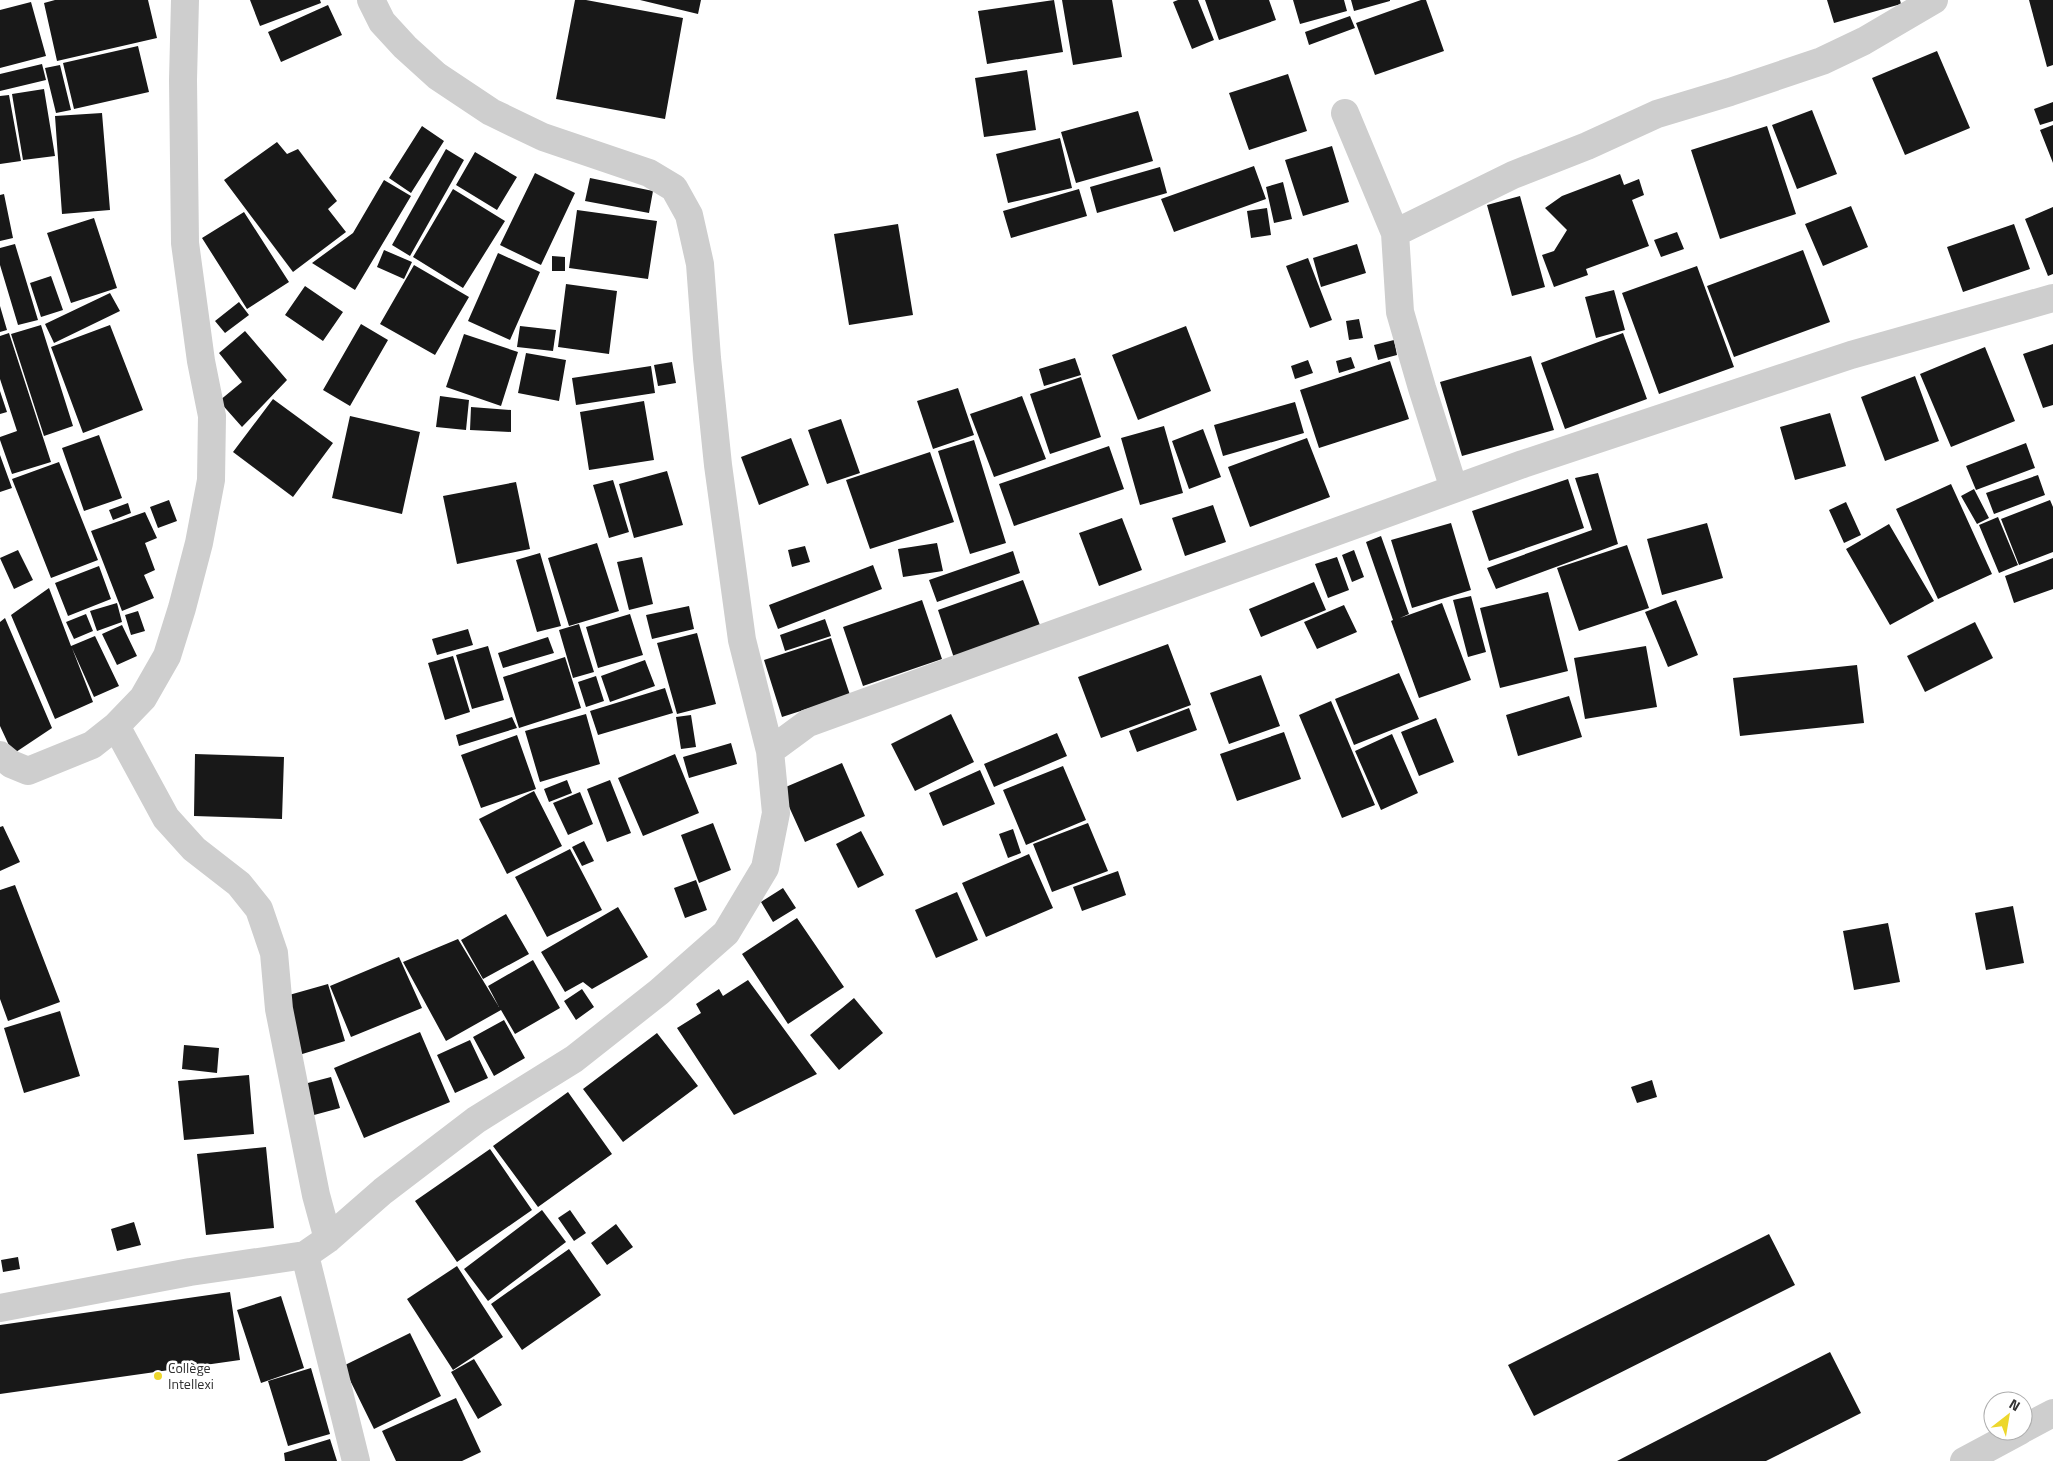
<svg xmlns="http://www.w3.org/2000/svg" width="2053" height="1461" font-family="'Titillium Web',sans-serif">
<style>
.building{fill:#181818}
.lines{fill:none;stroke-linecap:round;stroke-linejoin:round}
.minor{stroke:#cecece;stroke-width:28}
.poi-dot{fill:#edd72d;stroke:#fff;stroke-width:2}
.labels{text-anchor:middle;stroke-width:5;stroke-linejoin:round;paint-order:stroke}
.poi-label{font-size:14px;fill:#313131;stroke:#fff;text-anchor:start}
</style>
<rect width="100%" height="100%" fill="#fff"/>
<path class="building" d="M55,0H148L157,38L57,61L44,3Z
M250,0H320L321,3L260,26Z
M575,0H586L683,18L665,119L556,99Z
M640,0H701L698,14Z
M1054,0L1063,52L987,64L978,11Z
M1062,0H1112L1122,57L1073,65Z
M1178,0H1198L1214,40L1192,49L1173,2Z
M1205,0H1269L1276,20L1219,40Z
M1293,0H1344L1347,11L1300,24Z
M1351,0H1390V1L1354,11Z
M1421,0H1426L1444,51L1375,75L1356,23Z
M1827,0H1900L1901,4L1834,23Z
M2029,0H2053V65L2047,67Z
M31,2L46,56L0,68V10Z
M328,5L342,35L281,62L268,32Z
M1350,16L1355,28L1309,45L1305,32Z
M138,46L149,92L74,109L63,63Z
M1937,51L1970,128L1905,155L1872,78Z
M42,64L46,80L0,91V74Z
M60,65L71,110L56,113L45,68Z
M1027,70L1036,130L984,137L975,78Z
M1288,74L1307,131L1249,150L1229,93Z
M44,89L55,156L23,160L12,94Z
M9,95L21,161L0,164V96Z
M2053,102V121L2040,125L2034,109Z
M1812,110L1837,174L1797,189L1772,125Z
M1138,111L1153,161L1076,183L1061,132Z
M102,113L110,210L62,214L55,116Z
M2053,125V163L2040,130Z
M422,126L444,141L411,193L389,178Z
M1767,126L1796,214L1720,239L1691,150Z
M1060,138L1072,188L1008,203L996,154Z
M277,142L287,154L298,149L337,201L328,209L346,232L293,272L224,180Z
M1332,146L1349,202L1303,216L1285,160Z
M446,149L464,160L410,256L392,245Z
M475,152L517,177L497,210L456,185Z
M1254,166L1266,199L1174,232L1161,199Z
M1160,167L1167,193L1097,213L1090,187Z
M535,173L575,193L541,265L500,245Z
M1620,174L1624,185L1639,179L1644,195L1632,200L1649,246L1586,269L1588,275L1554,287L1542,255L1554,251L1567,230L1545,208L1562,196Z
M590,178L653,191L649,213L585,201Z
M384,180L411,196L355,290L312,263L353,233Z
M1283,182L1292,219L1274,223L1266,187Z
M453,189L505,221L463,288L413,257Z
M1079,189L1087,216L1011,238L1003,211Z
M4,194L13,238L0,241V195Z
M1520,196L1545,287L1512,296L1487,205Z
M1851,206L1868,247L1823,266L1805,224Z
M2053,207V274L2048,276L2025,219Z
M1267,208L1271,235L1251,238L1247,211Z
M577,210L657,221L648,279L569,268Z
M244,212L289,282L247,309L202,238Z
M94,218L117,288L71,303L47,233Z
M898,224L913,315L849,325L834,234Z
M2014,224L2030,269L1963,292L1947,247Z
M1677,232L1684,249L1661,257L1654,240Z
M15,244L38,320L18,325L0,265V248Z
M1357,244L1366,273L1321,287L1313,258Z
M384,250L412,262L404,279L377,267Z
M1803,250L1830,322L1734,357L1707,286Z
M498,253L540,272L510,340L468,321Z
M552,256L565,257V271H552Z
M1308,258L1332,320L1310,328L1286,266Z
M414,265L469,297L435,355L380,324Z
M1697,266L1734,367L1659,394L1622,293Z
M51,276L63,310L41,317L30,283Z
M566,284L617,291L609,354L558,347Z
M305,286L343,312L323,341L285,315Z
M1614,290L1625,330L1596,338L1585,297Z
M110,293L120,311L54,343L45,324Z
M239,302L249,315L225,333L215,321Z
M0,306L7,330L0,332Z
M1359,319L1363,338L1349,340L1346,321Z
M361,324L388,340L350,406L323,390Z
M41,325L73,426L44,436L11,334Z
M110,325L143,410L83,433L51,347Z
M520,326L556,330L553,351L517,347Z
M1186,326L1211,391L1138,420L1112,355Z
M245,331L287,380L242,427L219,401L242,382L219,353Z
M9,333L51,462L12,474L0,440V437L17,431L0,379V336Z
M1623,333L1647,399L1565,429L1541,363Z
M464,334L518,352L501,406L446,387Z
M1394,340L1397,355L1378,360L1374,345Z
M2053,344V405L2043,408L2023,354Z
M1985,347L2015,421L1951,447L1920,374Z
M526,353L566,360L559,401L518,393Z
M1531,356L1554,430L1462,456L1440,382Z
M1351,357L1355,368L1339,373L1336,361Z
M1075,358L1081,375L1044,386L1039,369Z
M1308,360L1313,373L1295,379L1291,366Z
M1390,361L1409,419L1319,448L1300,390Z
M672,362L676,383L658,386L654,365Z
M651,366L655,393L576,405L572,378Z
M1915,376L1939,441L1885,461L1861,397Z
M1081,377L1101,437L1050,454L1030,394Z
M958,388L974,435L933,449L917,401Z
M0,391L7,412L0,414Z
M440,396L469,400L466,430L436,427Z
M1022,396L1046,459L994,477L970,414Z
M273,399L333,443L293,497L233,452Z
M644,401L654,460L589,470L580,412Z
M1295,402L1304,433L1223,456L1214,425Z
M471,407L511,410V432L470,430Z
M1830,413L1846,466L1795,480L1780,427Z
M350,416L420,432L402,514L332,498Z
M841,419L860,473L827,484L808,430Z
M1164,426L1183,493L1140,505L1121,438Z
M1203,429L1221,477L1189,489L1172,441Z
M99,435L122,498L84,511L62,448Z
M791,438L809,485L759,505L741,457Z
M1307,438L1330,497L1250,527L1228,467Z
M974,440L1006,543L970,554L938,451Z
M2026,443L2035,468L1976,490L1966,466Z
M1109,446L1124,489L1014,526L999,484Z
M930,452L954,522L870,549L846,480Z
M0,455L12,488L0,492Z
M59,462L98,560L51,578L12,479Z
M667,471L683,525L634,538L619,484Z
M1598,473L1618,544L1496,589L1487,568L1592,530L1575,478Z
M2038,475L2045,495L1994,514L1986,493Z
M1568,479L1584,528L1489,561L1472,511Z
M613,480L629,532L609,538L593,485Z
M516,482L530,549L457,564L443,496Z
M1951,484L1992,574L1938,599L1896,509Z
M1974,489L1989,518L1977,524L1961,496Z
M169,500L177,521L158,528L150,507Z
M2050,500L2053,507V552L2019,565L2001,519Z
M1846,502L1861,535L1844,543L1829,510Z
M128,503L131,513L113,520L109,510Z
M1213,505L1226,542L1185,556L1172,518Z
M145,512L157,538L145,543L155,570L144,575L154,598L122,611L91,531Z
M1998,517L2018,565L1999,573L1979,525Z
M1122,518L1142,570L1099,586L1079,533Z
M1451,523L1471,590L1412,608L1391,540Z
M1707,523L1723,578L1662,595L1647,539Z
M1889,524L1934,601L1890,625L1846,549Z
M1381,536L1409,614L1400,618L1442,603L1471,680L1419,698L1391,621L1393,620L1366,542Z
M597,543L619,611L569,626L548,558Z
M937,543L943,571L903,577L898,549Z
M1627,545L1649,608L1579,631L1557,568Z
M805,546L810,562L792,567L788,550Z
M18,550L33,580L14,589L0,558Z
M1354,550L1364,577L1352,582L1342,555Z
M1013,551L1020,573L937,602L929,580Z
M540,553L561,626L537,632L516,560Z
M642,557L653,604L629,610L617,562Z
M1337,557L1349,590L1328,598L1315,564Z
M2053,558V589L2014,603L2005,576Z
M873,565L882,589L778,629L769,605Z
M99,566L111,599L68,616L55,583Z
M1023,580L1041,628L954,658L938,610Z
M1314,582L1326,610L1261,637L1249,609Z
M49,588L71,646L95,636L119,686L94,697L72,648L93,702L55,719L11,615Z
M1548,592L1568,671L1500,688L1480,608Z
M1471,596L1486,652L1468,657L1453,600Z
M922,600L942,659L863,686L843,627Z
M1676,600L1698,655L1668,667L1645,612Z
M117,603L122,622L97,631L90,611Z
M1344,605L1357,632L1317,649L1304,622Z
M689,606L694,629L652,639L646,615Z
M138,611L145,631L131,635L125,615Z
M86,614L93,631L74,639L66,622Z
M630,614L643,655L598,668L586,627Z
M5,618L52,728L13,754L0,726V622Z
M825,619L831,636L785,651L780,635Z
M1975,622L1993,658L1925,692L1907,656Z
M579,624L594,672L573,678L559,630Z
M122,625L137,656L117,665L102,634Z
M468,629L473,645L437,655L432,639Z
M697,633L716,704L677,714L657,643Z
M548,637L554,653L503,668L498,653Z
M831,638L850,695L782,717L764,660Z
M1168,644L1191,705L1101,738L1078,677Z
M488,646L504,700L472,709L456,655Z
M1646,646L1657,707L1585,719L1574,658Z
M453,656L470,712L445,720L428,663Z
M565,657L581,708L519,728L503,677Z
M645,660L655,686L610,702L601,676Z
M1857,665L1864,723L1740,736L1733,678Z
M1399,673L1419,719L1354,745L1335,699Z
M1261,675L1280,726L1229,744L1210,693Z
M596,676L604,701L586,707L578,682Z
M665,688L673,713L598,735L590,711Z
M1569,696L1582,737L1518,756L1506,715Z
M1331,701L1375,805L1342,818L1299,715Z
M1189,708L1197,730L1137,752L1129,731Z
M586,714L600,764L540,782L525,731Z
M951,714L974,762L915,791L891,744Z
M691,715L696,747L681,749L676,717Z
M512,717L517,728L459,746L456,735Z
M1436,718L1454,762L1419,776L1401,732Z
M1284,732L1301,779L1237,801L1220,754Z
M1057,733L1067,756L994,787L984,764Z
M1392,734L1418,793L1381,810L1355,751Z
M517,735L536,789L481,808L461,755Z
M731,743L737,764L689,778L683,757Z
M195,754L284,757L282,819L194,816Z
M675,754L699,813L643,836L618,778Z
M842,763L865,816L805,842L781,789Z
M1063,766L1086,820L1026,845L1003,790Z
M980,770L995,804L943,826L929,793Z
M567,780L572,793L549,802L544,789Z
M610,780L631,833L607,842L587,789Z
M534,791L562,846L507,874L479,819Z
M580,792L593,824L568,835L553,803Z
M713,823L731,870L699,883L681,835Z
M1088,823L1108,871L1052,892L1033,844Z
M3,826L20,862L0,871V827Z
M1013,829L1021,853L1008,858L999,834Z
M861,831L884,875L858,888L836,844Z
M584,841L594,861L582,866L572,847Z
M570,849L602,910L547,937L515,877Z
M1029,854L1053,908L986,937L962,883Z
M1118,871L1126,895L1082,911L1073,887Z
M696,880L707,910L685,918L674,888Z
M15,885L60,1002L8,1021L0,999V890Z
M783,888L796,908L773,922L761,902Z
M957,892L978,940L936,958L915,910Z
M2013,906L2024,963L1986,970L1975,913Z
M618,907L648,957L592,989L583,982L565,992L541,952Z
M506,914L529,954L483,979L461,940Z
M797,918L844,987L788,1024L742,954Z
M1888,923L1900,982L1854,990L1843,931Z
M458,939L499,1007L488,986L533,960L560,1008L515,1034L501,1010L446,1041L403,962Z
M399,957L422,1008L351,1037L330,986Z
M748,980L817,1074L734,1115L677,1028L701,1013L696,1004L719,989L723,996Z
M328,984L345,1041L299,1055L282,997Z
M582,989L594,1007L576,1020L564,1001Z
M854,998L883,1033L839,1070L810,1035Z
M60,1011L80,1076L24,1093L4,1028Z
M504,1020L525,1058L494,1076L473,1037Z
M420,1032L450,1102L364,1138L334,1068Z
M657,1033L698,1086L623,1142L583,1089Z
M470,1040L488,1078L455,1093L437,1055Z
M184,1045L219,1048L217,1073L182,1069Z
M249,1075L254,1134L184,1140L178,1081Z
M331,1077L340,1108L314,1115L304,1084Z
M1652,1080L1657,1097L1637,1103L1631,1087Z
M568,1092L612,1154L538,1207L493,1146Z
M266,1147L274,1228L206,1235L197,1154Z
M490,1149L532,1210L457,1262L415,1201Z
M542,1210L566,1242L488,1301L464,1269Z
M570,1210L586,1233L574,1241L558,1218Z
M134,1222L141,1245L117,1251L111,1229Z
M616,1224L633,1247L607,1265L591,1243Z
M1769,1234L1795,1285L1534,1416L1508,1365Z
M569,1249L601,1295L522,1350L491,1304Z
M18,1257L20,1269L3,1272L1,1260Z
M457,1266L503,1337L453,1370L407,1299Z
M230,1292L240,1360L0,1394V1325Z
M281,1296L304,1368L261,1383L237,1310Z
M410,1333L441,1396L374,1429L343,1366Z
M1830,1352L1861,1413L1766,1461H1617Z
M474,1359L502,1405L478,1419L451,1372Z
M311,1368L330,1434L288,1446L268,1381Z
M456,1398L481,1452L462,1461H396L382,1431Z
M330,1439L337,1461H285L284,1453Z"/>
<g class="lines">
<path class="minor" d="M1345,113L1395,233L1400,312L1422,388L1454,489
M1395,233L1513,175L1587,146L1657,114L1730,92L1822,61L1864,41L1934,0
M116,726L166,818L194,849L239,884L259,909L274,953L279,1009L316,1195L328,1239
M770,751L808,723L1523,464L1851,355L2053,298
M0,755L11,764L28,771L92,745L116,726L143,698L167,656L182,608L199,543L211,480L212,416L201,361L185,243L183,80L185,0
M305,1255L356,1461
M0,1308L190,1272L305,1255L328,1239L383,1191L476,1120L574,1059L659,992L726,933L765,868L776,813L770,751L742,640L718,465L707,358L700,264L689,215L674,188L649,173L543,137L491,112L437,76L405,47L382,22L371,0
M2023,1429L2053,1413
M1964,1461L2020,1431"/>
</g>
<circle class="poi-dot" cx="158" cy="1376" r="5"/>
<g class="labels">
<g class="poi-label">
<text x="168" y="1373">Collège<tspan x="168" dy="16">Intellexi</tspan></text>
</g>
</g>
<g transform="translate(2008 1416) rotate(31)"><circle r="24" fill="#ffffff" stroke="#adadad"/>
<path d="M0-4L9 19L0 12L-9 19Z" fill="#edd72d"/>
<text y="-8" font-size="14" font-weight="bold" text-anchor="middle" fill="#313131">N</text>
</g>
</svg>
